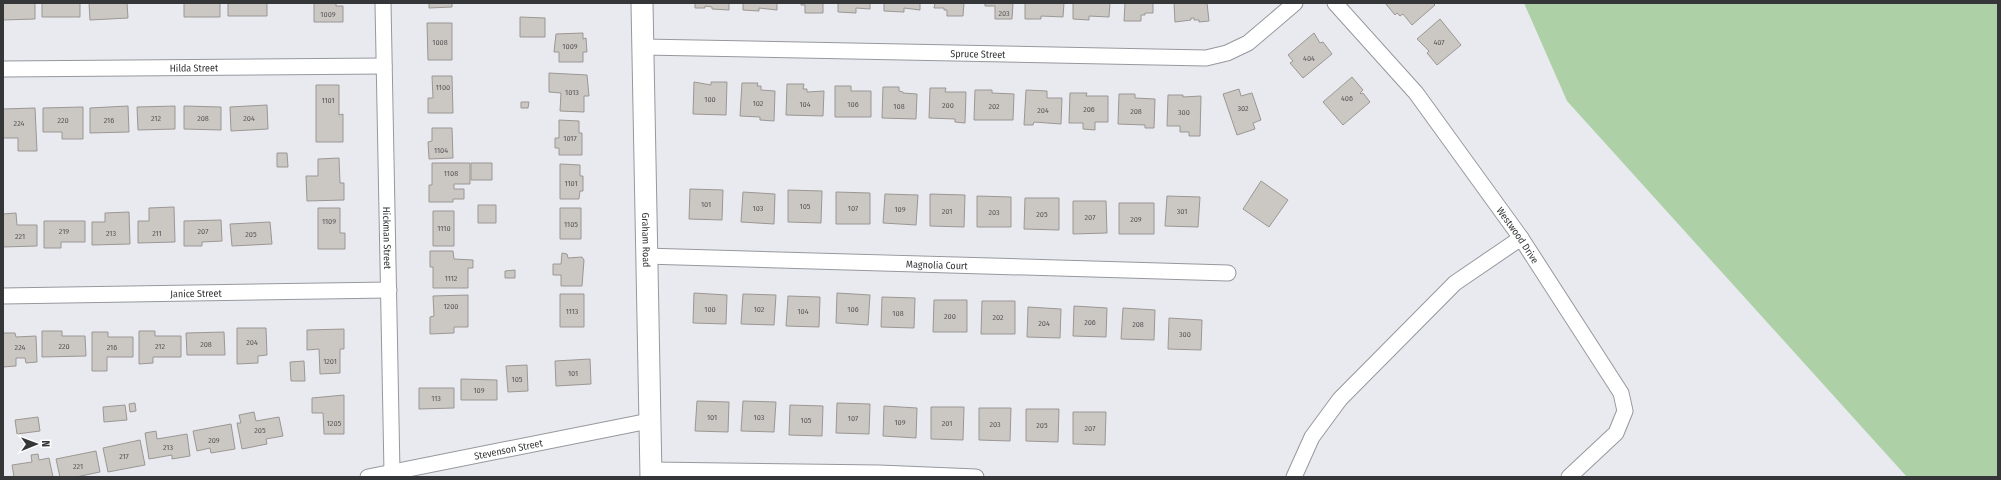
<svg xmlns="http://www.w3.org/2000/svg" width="2001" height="480" font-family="'Fira Sans Condensed',sans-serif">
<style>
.green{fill:#add0a6}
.building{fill:#cbc7c3;stroke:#9c9794}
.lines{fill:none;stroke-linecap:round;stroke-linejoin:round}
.street-casing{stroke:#96989d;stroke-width:17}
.secondary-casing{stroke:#96989d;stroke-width:23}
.street{stroke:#fff;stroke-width:15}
.secondary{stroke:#fff;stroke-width:21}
.labels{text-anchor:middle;stroke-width:4;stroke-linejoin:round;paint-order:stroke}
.number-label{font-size:8px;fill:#5a5a5b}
.street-label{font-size:10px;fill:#353638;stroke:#fff}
</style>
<rect width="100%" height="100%" fill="#e8eaef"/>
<path class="green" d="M1524,3H1998V477H1907L1567,101Z"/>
<path class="building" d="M3,3H35V19L3,20Z
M42,3H80V17H42Z
M89,3H127L128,18L90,20Z
M184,3H220V17H184Z
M228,3H267V16H228Z
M314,3H336V6H343V22H314Z
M429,3H452V7L429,8Z
M695,3H729V10L712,9V7L705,6V8H695Z
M743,3H777V10L759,8V11L743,10Z
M801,3H823V13H805V5H801Z
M838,3H870V9L856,8V13L838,12Z
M884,3H920V10L904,8V12L884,11Z
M935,3H964L963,16H947V10H944V8H934Z
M985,3H1013L1012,19H995V6H985Z
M1025,3H1064L1063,17L1041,16V19H1025Z
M1073,3H1110L1109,17L1089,16V20L1073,19Z
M1125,3H1153V13H1145V15H1141V21H1124Z
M1174,3H1207L1209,21L1199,22V20H1194V18H1191V20L1175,22Z
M1385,3H1433L1435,5L1412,25L1403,14L1400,16L1397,13L1395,15Z
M520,17L545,18V37H520Z
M1440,19L1461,45L1437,65L1427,53L1429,51L1417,39Z
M427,23H452V60H428Z
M583,33V39L586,38L587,52H583V62H559V52H554L556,34Z
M1314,33L1320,43L1323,42L1332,54L1303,78L1290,63L1293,61L1288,55Z
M549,73L587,75L589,96H584V112L560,111L561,93L549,92Z
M432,76H452L453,113H428V98H433Z
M1352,77L1363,90L1360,93L1361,94L1363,93L1370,102L1343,125L1323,102Z
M694,82L711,85V82H727L726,115L693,114Z
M742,83H758L757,86H761V90L775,91L774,121L760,120V117L740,116Z
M787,84H804L803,89H807V92L824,91L823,116L786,115Z
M316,85H339V115L343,114V142H316Z
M835,86H851V91H871V117H835Z
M883,87H899V91L903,92V93L917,94L916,119L882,118Z
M930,88H946L945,92H966L965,123L955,122V119L929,118Z
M1239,89L1241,96L1252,93L1261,120L1253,123L1255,129L1237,135L1223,94Z
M975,90H992V93L1014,94L1013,120H974Z
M1026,90L1047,91V98H1062L1061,124L1034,122L1033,125H1024Z
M1070,93H1087L1086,96H1108V122H1095V130L1083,129V123H1069Z
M1119,94H1135V98L1155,99L1154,128H1145V125L1118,124Z
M1168,95H1183V97L1201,96L1200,136H1189V132H1180V126H1167Z
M521,102H529L528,108H521Z
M267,105L268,129L231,131L230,107Z
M128,106L129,132L90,133V108Z
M175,106V129L138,130L137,107Z
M184,106L221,107V130L184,129Z
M83,107V139H62V132H43V108Z
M35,108L37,151H18V138H3V109Z
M559,120L579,121V133H582V155H559V148H555V138H559Z
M432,128H452L453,158L429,159L428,142L432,141Z
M277,153H287L288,167H277Z
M339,158L340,183H344V200L307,201L306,176H318V159Z
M432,163H470V184H454V189H464V199H453V202H429V185H432Z
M471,163H492V180H471Z
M560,164L580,165V176H583V191H580L579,199H560Z
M1261,181L1288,200L1269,227L1243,209Z
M690,189L723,190L722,220L689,219Z
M788,190L822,191L821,223L788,222Z
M743,192L775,194L774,224L741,222Z
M836,192L870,193V224H836Z
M885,194L918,195L916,225L883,223Z
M930,194L965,195L964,227L930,226Z
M977,196L1011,197V227H977Z
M1167,196L1200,197L1198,227L1165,226Z
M1025,198H1059V230L1024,229Z
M1073,201H1106L1107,233L1073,234Z
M1119,203H1154V234H1119Z
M478,205H496V223H478Z
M174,207L175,242L138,243V221H149V208Z
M318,208H340V233H345V249H318Z
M560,208H581V239H560Z
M433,211H454V246H433Z
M129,212L130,244L92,245V222H105V213Z
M16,213L17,225H37V246L3,247V214Z
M221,220L222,241L202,242V246H184V221Z
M44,221H85V242H61V248H44Z
M270,222L272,244L232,246L230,224Z
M430,251H453L454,259L473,260V268H468V288H433V267H430Z
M562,253L567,254L568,258L582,257L584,260L582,286H561V275H553V264H561Z
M515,270V278H505V271Z
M694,293L727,295L726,324L693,323Z
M837,293L870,295L868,325L836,323Z
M560,294H584V327H560Z
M743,294L776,295L774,325L741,324Z
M468,295V327H454V333L430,334V317L434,316L433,296Z
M788,296L820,297L819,327L786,326Z
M882,297L915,298L914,328L881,327Z
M934,300H967V332H933Z
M982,301H1015V334H981Z
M1074,306L1107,308L1106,337L1073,336Z
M1028,307L1061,309L1060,338L1027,337Z
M1123,308L1155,310L1154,340L1121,339Z
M1169,318L1202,320L1201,350L1168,349Z
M237,328H266L267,355L258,356V363L237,364Z
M344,329V349H340V373L320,374L319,349L307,350V330Z
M42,331H62V336H85L86,356L42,357Z
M139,331H155V336H181V357H153V363L139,364Z
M92,332H108V337H133V357H107V371H92Z
M224,332L225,355H187L186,333Z
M3,333H15L16,337L36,336L37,362L26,363L25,358H16V366L3,367Z
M590,359L591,384L556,386L555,361Z
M304,361L305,381H291L290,362Z
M527,365L528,391L508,392L506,366Z
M461,379L497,380V400H461Z
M419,388H454V408L419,409Z
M344,395V434H324L323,413H312V398Z
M697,401L729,402L728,432L695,431Z
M743,401L776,402L774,432L741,431Z
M135,403L136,411L130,412L129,404Z
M837,403L870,404L869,434L836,433Z
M125,405L127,420L104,422L103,407Z
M790,405L823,406L822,436L789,435Z
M884,406L917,408L916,438L883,436Z
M931,407H964L963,440L931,439Z
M979,408H1011L1010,441L979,440Z
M1026,409H1059L1058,442L1026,441Z
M254,412L256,421L279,417L283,436L266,439L267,444L242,449L237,423H241L239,415Z
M1073,412H1106L1105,445L1073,444Z
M38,417L40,431L17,434L15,420Z
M231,424L235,449L211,453L210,448L197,451L193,431Z
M156,431L157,439L187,434L190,456L172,459V455L149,459L145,433Z
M140,440L145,465L108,472L103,448Z
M96,451L100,472L76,477H60L56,459Z
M38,454L39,460L49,458L53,477H14L12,465L32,462L31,455Z"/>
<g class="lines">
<defs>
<g id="street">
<path id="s1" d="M383,3L392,472"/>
<path id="s2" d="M1335,3L1416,93L1521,238L1621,393L1625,411L1616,433L1569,477"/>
<path id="s3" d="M643,47L1206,58L1227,53L1248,43L1295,3"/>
<path id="s4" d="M3,69L384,66"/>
<path id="s5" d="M645,256L1228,273"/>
<path id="s6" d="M3,296L389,290"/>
<path d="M651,470L879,473L976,477"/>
<path id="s7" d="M368,477L649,421"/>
<path d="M1294,477L1312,437L1340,399L1455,283L1521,238"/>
</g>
<g id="secondary">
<path id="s8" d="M642,3L651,477"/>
</g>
</defs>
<use href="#street" class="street-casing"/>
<use href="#secondary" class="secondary-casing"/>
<use href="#street" class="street"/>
<use href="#secondary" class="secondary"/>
</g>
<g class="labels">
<g class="number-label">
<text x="1004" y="16">203</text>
<text x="328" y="17">1009</text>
<text x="440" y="45">1008</text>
<text x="1439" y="45">407</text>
<text x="570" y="49">1009</text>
<text x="1309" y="61">404</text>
<text x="443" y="90">1100</text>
<text x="572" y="95">1013</text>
<text x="1347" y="101">406</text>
<text x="710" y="102">100</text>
<text x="328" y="103">1101</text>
<text x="758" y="106">102</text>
<text x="805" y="107">104</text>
<text x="853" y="107">106</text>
<text x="948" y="108">200</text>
<text x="899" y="109">108</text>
<text x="994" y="109">202</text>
<text x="1243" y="111">302</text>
<text x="1089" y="112">206</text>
<text x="1043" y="113">204</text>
<text x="1136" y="114">208</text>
<text x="1184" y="115">300</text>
<text x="156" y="121">212</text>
<text x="203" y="121">208</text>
<text x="249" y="121">204</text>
<text x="63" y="123">220</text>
<text x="109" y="123">216</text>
<text x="19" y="126">224</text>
<text x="570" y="141">1017</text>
<text x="441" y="153">1104</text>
<text x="451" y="176">1108</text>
<text x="571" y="186">1101</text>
<text x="706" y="207">101</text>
<text x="805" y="209">105</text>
<text x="758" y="211">103</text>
<text x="853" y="211">107</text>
<text x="900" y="212">109</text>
<text x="947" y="214">201</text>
<text x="1182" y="214">301</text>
<text x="994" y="215">203</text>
<text x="1042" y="217">205</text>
<text x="1090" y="220">207</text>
<text x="1136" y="222">209</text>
<text x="329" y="224">1109</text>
<text x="571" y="227">1105</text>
<text x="444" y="231">1110</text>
<text x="64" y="234">219</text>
<text x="203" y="234">207</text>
<text x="111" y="236">213</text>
<text x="157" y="236">211</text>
<text x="251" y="237">205</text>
<text x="20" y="239">221</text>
<text x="451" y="281">1112</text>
<text x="451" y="309">1200</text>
<text x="710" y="312">100</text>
<text x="759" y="312">102</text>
<text x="853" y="312">106</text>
<text x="572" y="314">1113</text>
<text x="803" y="314">104</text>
<text x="898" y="316">108</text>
<text x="950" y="319">200</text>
<text x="998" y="320">202</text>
<text x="1090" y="325">206</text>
<text x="1044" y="326">204</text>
<text x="1138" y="327">208</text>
<text x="1185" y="337">300</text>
<text x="252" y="345">204</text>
<text x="206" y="347">208</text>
<text x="64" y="349">220</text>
<text x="160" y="349">212</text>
<text x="20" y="350">224</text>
<text x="112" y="350">216</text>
<text x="330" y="364">1201</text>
<text x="573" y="376">101</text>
<text x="517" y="382">105</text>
<text x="479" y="393">109</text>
<text x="436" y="401">113</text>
<text x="712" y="420">101</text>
<text x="759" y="420">103</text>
<text x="853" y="421">107</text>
<text x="806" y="423">105</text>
<text x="900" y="425">109</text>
<text x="334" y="426">1205</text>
<text x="947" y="426">201</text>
<text x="995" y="427">203</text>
<text x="1042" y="428">205</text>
<text x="1090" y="431">207</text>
<text x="260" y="433">205</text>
<text x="214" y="443">209</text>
<text x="168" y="450">213</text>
<text x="124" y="459">217</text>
<text x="78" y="469">221</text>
</g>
<g class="street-label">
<text dy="4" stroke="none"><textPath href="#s3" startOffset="335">Spruce Street</textPath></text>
<text dy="4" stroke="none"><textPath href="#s4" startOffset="191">Hilda Street</textPath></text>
<text dy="4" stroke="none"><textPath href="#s2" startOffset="296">Westwood Drive</textPath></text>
<text dy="4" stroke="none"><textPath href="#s1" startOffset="235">Hickman Street</textPath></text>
<text dy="4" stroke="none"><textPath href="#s8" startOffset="237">Graham Road</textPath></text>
<text dy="4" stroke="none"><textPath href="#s5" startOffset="292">Magnolia Court</textPath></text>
<text dy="4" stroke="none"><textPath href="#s6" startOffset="193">Janice Street</textPath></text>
<text dy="4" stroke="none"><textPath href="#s7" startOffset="143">Stevenson Street</textPath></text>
</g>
</g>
<rect width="2001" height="480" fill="none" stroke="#353638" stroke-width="8"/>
<g transform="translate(36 444) rotate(89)" stroke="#ffffff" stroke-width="3" paint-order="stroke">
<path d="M0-3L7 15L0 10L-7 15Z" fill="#353638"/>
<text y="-6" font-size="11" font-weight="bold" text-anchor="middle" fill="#353638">N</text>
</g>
</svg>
